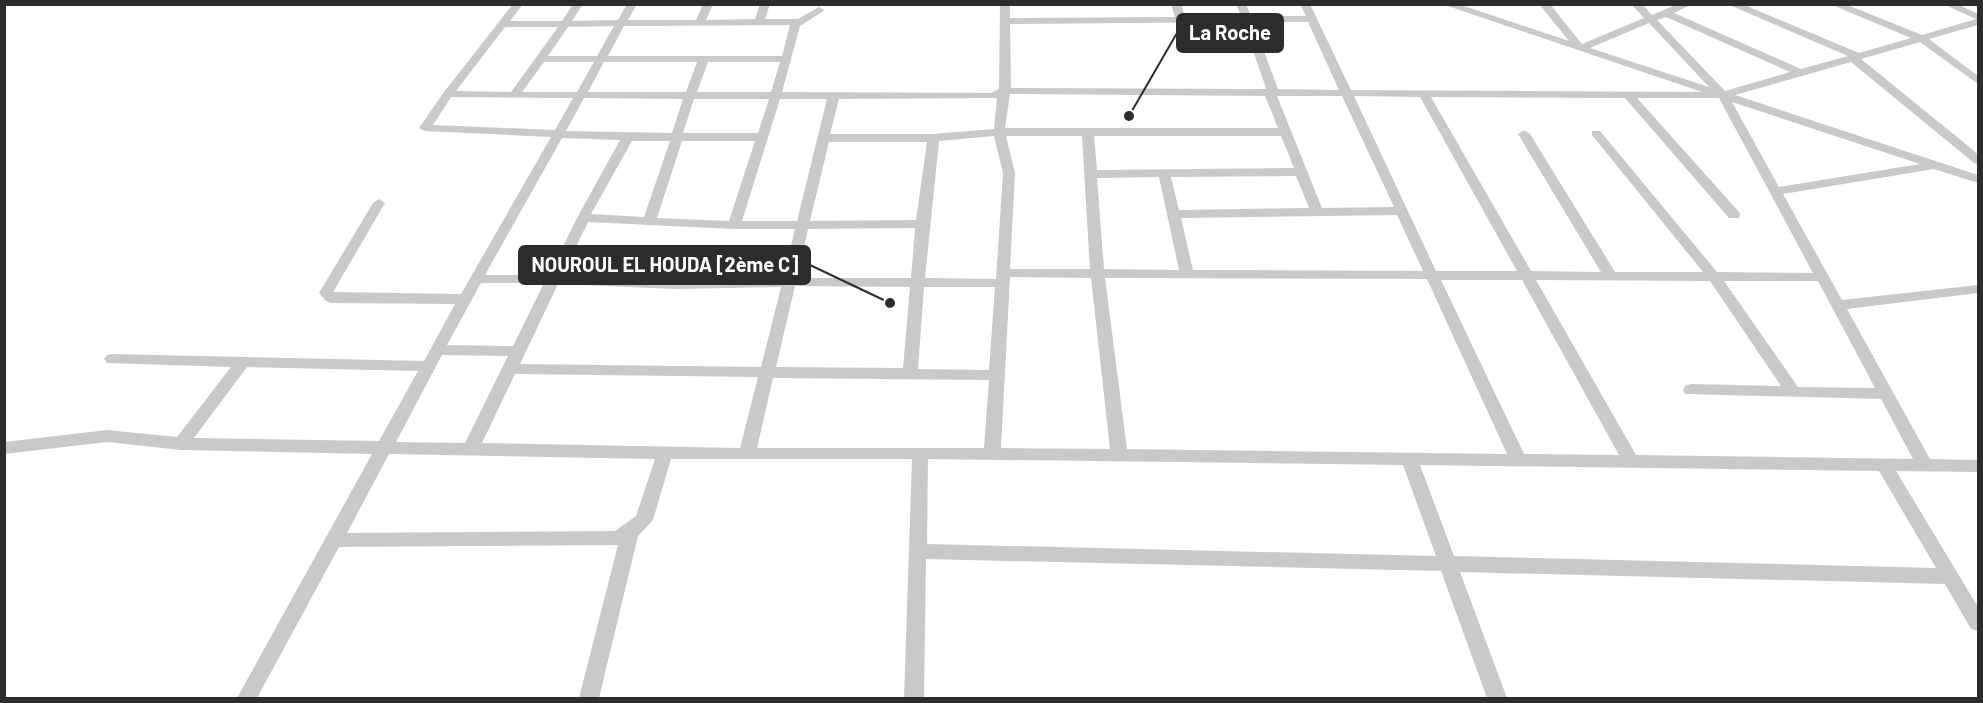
<svg xmlns="http://www.w3.org/2000/svg" width="1983" height="703" font-family="Barlow,sans-serif">
<style>
.lines{fill:none;stroke-linecap:round;stroke-linejoin:round}
.minor{fill:#c9c9c9;fill-rule:evenodd}
.leader{fill:none;stroke:#2c2c2c;stroke-width:2}
.callout-dot{fill:#2c2c2c;stroke:#fff;stroke-width:2}
.callout{fill:#2c2c2c;stroke:#2c2c2c;stroke-width:2}
.callout-label{font-size:20px;text-anchor:middle;font-weight:bold;fill:#fff}
</style>
<rect width="100%" height="100%" fill="#fff"/>
<g class="lines">
<path class="minor" d="M513,4H523L510,21H562L573,4H583L572,21L618,20L627,4H637L628,20H696L703,4H713L706,20L755,19L760,4H770L765,19H798L819,7L824,10L822,12L800,26L782,92L991,93L999,89L1000,4H1010V18L1175,17L1171,4H1181L1185,17L1241,16L1236,4H1246L1251,16H1306L1300,4H1310L1351,90L1702,92L1442,4H1458L1569,41L1539,4H1550L1582,44L1644,18L1631,4H1642L1652,15L1678,4H1693L1674,13L1801,69L1848,56L1727,4H1742L1859,53L1911,38L1830,4H1845L1922,35L1976,19L1943,4H1957L1978,14V25L1929,39L1978,76V84L1920,42L1861,59L1978,154V164L1974,163L1851,62L1735,95L1978,175V183L1934,169L1783,194L1842,300L1978,285V293L1847,309L1930,459L1978,460V472L1896,471L1978,607V631L1971,629L1945,584L1460,572L1507,698H1487L1441,571L926,559L924,698H904L912,459H671L653,520L638,536L599,698H579L618,545L339,547L257,698H237L372,454L181,450L107,442L4,454V442L107,430L177,437L231,367L107,363L104,359L107,355L112,354L424,361L455,304L331,303L326,301L319,293L373,203L379,199L385,203L333,292L461,294L551,137L425,131L419,128L444,92ZM1666,17L1790,72L1725,91L1657,20ZM1243,22L1266,88L1265,89L1011,88L1010,24ZM1253,22H1308L1339,90L1278,89ZM1649,23L1709,87L1590,48ZM790,25L782,56H608L624,26ZM614,26L597,56H548L568,27ZM505,27H558L511,92L456,91ZM544,62H594L577,92H522ZM604,62H697L686,92H588ZM708,62H780L771,92H697ZM1010,94L1265,96L1278,128H1005ZM1277,96H1342L1394,207L1322,208ZM1354,96L1420,97L1517,271H1436ZM451,97L573,98L555,130L433,125ZM1431,97L1625,98L1729,218H1739L1740,215L1739,212L1637,98H1719L1813,273L1717,272L1600,131H1592V135L1703,272H1615L1530,134L1524,130L1518,134L1601,272L1531,271ZM584,98L683,99L672,133L566,131ZM997,98L994,129L933,134H830L839,99ZM694,99H769L758,133H683ZM780,99H827L797,221H742ZM1732,102L1920,164L1779,187ZM994,136L1003,173L996,279L925,278L939,141ZM1006,136H1082L1090,269H1010L1015,173ZM1094,136H1281L1294,168L1097,170ZM562,138L620,140L577,218L549,275H485ZM632,141H670L644,217L591,214ZM682,141H755L729,221L657,218ZM829,142H927L916,220L810,221ZM1296,176L1309,208L1179,210L1171,177ZM1159,177L1179,270L1104,269L1097,178ZM1397,215L1423,271L1193,270L1181,218ZM588,222L734,229H795L783,278L676,281L562,275ZM915,228L911,278H797L808,229ZM1010,277L1091,278L1110,449L1001,448ZM1105,278L1427,279L1507,454L1127,449ZM1441,280H1522L1619,455L1524,454ZM1536,280L1710,281L1781,386L1691,384L1685,386L1683,390L1685,394L1881,399L1913,459L1636,455ZM1724,281H1818L1875,388L1798,387ZM481,283H544L513,346L447,345ZM558,284L676,289L781,287L761,367L520,364ZM795,286L910,287L903,368L776,367ZM924,287H995L989,370L918,369ZM442,355L508,356L465,443L396,442ZM247,367L418,371L379,441L194,438ZM515,374L758,377L740,448L482,443ZM773,378L989,380L984,448H757ZM389,454L655,459L636,516L615,531L347,533ZM928,459L1403,465L1436,556L927,544ZM1420,465L1879,471L1936,568L1454,556Z"/>
</g>
<path class="leader" d="M1129 116L1177 33M890 303L810 265"/>
<g class="callout-dot">
<circle cx="1129" cy="116" r="6"/>
<circle cx="890" cy="303" r="6"/>
</g>
<g class="callout">
<rect x="1177" y="14" width="106" height="38" rx="6"/>
<rect x="519" y="246" width="291" height="38" rx="6"/>
</g>
<g class="callout-label">
<text x="1230" y="40">La Roche</text>
<text x="665" y="272">NOUROUL EL HOUDA [2ème C]</text>
</g>
<rect width="1983" height="703" fill="none" stroke="#2c2c2c" stroke-width="12"/>
</svg>
